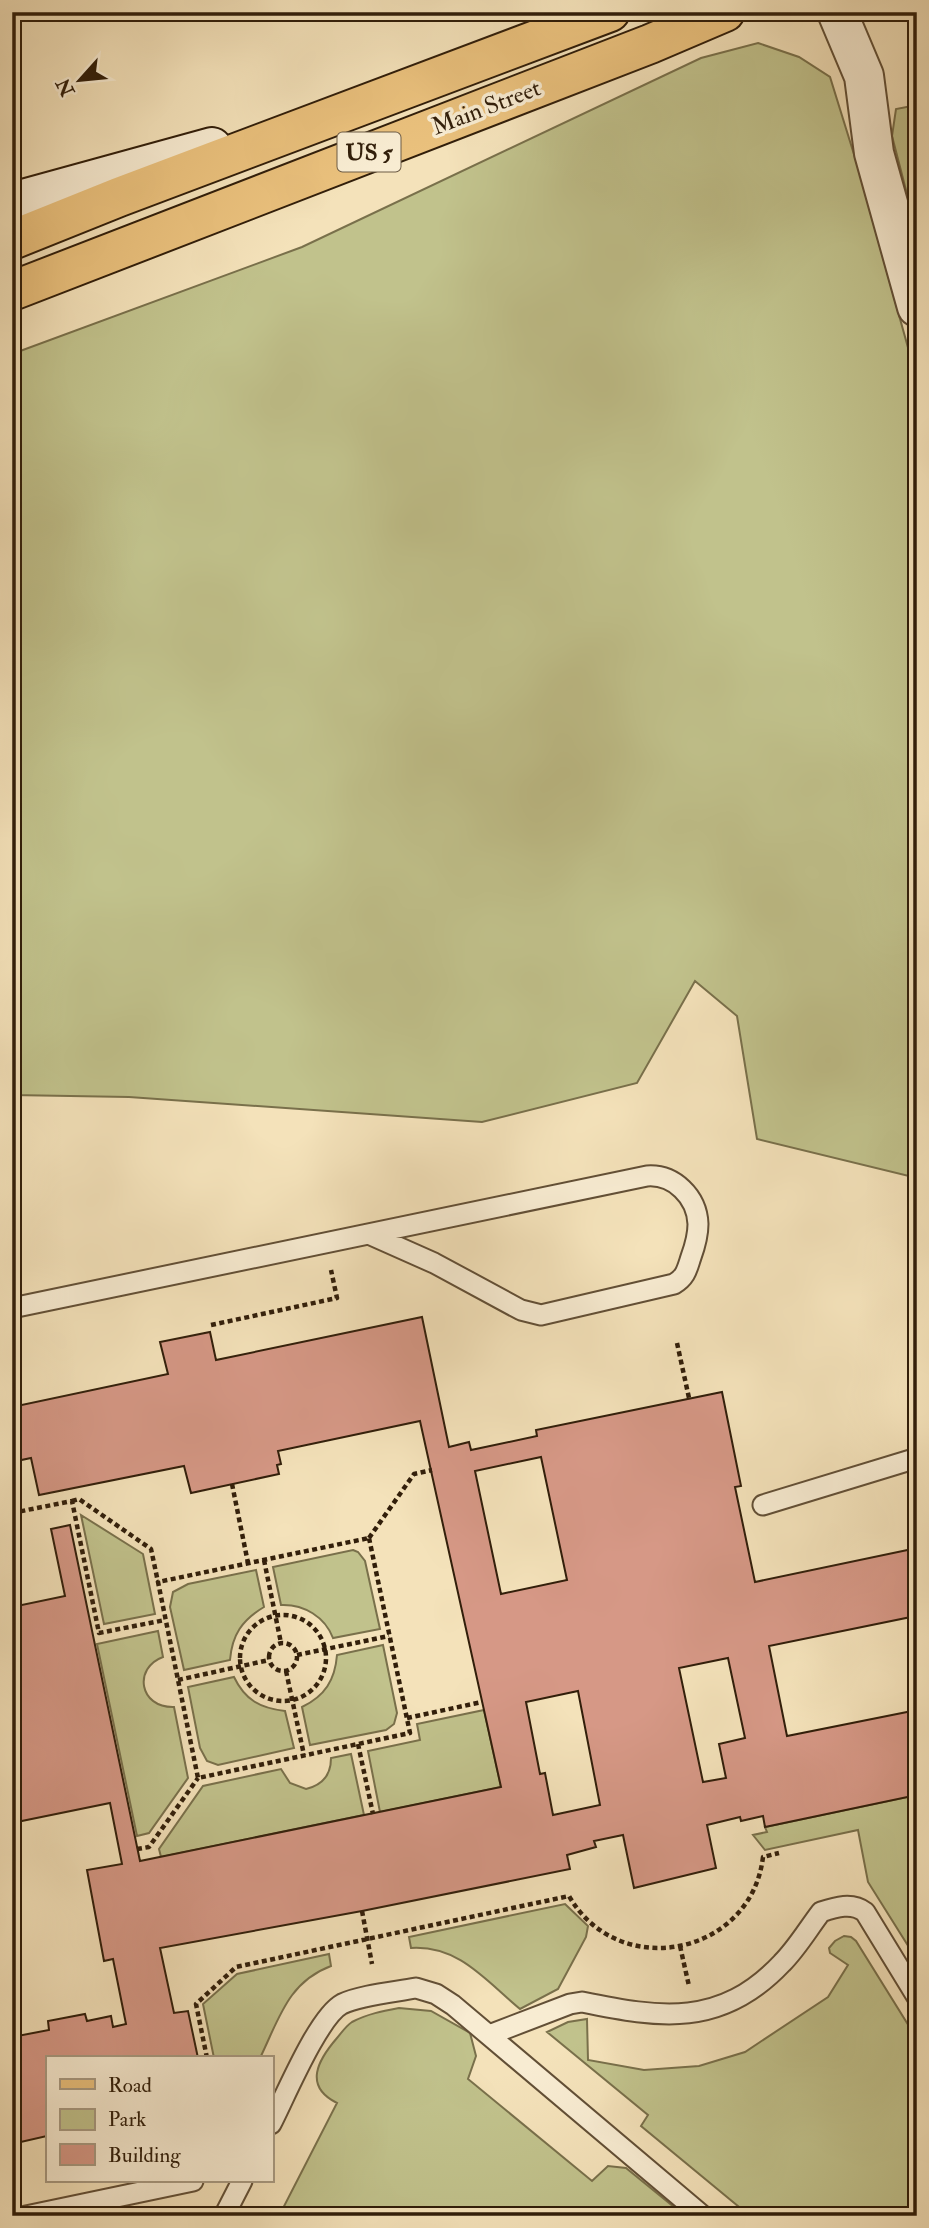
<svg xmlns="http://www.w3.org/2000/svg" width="929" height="2228" font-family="'IM FELL Double Pica',serif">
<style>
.green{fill:#c1c28c;stroke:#79704b;stroke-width:2}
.building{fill:#d69886;stroke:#311e0a;stroke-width:2;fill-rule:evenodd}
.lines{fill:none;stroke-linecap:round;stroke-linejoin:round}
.lane-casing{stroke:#624f36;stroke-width:23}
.street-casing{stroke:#624f36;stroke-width:42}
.secondary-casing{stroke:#311e0a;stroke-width:42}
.primary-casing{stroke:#311e0a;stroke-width:42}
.path{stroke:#311e0a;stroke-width:4.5;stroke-dasharray:5 3.5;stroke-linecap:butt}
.lane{stroke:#f8ecd2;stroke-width:19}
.street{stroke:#f8ecd2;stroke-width:38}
.secondary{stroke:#f8ecd2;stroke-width:38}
.primary{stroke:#eac17d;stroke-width:38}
.labels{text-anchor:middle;stroke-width:7;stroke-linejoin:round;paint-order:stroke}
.shield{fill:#f8ecd2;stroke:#6d5c46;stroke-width:2}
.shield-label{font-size:23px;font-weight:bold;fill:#311e0a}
.street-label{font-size:24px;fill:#311e0a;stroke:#f8ecd2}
</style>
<rect width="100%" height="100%" fill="#f4e2ba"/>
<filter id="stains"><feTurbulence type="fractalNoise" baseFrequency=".00286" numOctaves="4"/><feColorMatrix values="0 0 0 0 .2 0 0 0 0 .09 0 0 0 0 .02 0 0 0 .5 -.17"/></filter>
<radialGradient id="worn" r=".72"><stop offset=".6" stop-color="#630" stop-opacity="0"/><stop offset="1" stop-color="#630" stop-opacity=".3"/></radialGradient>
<path class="green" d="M758,43L799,57L830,77L857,164L917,380V1178L757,1139L737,1016L695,981L637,1083L482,1122L129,1097L12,1095V354L302,247L701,58Z
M917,105V220L907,194L892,136L896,109Z
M81,1515L143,1554L155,1614L104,1624Z
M353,1550L358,1552L365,1561L380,1629L333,1638C325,1617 304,1604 281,1605L273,1567Z
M256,1570L264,1607C242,1620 232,1635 230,1660L184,1670L170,1607L173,1592L188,1584Z
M158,1631L163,1657C133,1668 139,1708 174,1707L188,1778L149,1833L137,1836L97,1644Z
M383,1645L397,1713L394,1724L386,1730L310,1745L302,1707C325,1696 335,1680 337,1655Z
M234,1677C245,1700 260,1708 285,1711L294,1748L218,1765L207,1761L200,1748L188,1687Z
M484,1710L501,1787L380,1812L368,1751L420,1740L417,1724Z
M351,1754L364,1815L161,1857L159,1849L203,1786L281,1769L290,1783L306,1789C323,1785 331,1775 331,1758Z
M917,1795V1960L868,1882L858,1830L765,1850L753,1835L767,1832L765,1827Z
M565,1904L588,1926L586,1937L558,1989L520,2009C486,1981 459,1945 411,1948L409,1937Z
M844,1936L851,1937L856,1941L917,2039V2216H750L641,2126L648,2115L547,2032L568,2022L587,2019L588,2060L644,2070L699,2066L745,2052L828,1997L848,1965L830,1953L829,1948L835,1941Z
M329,1954L331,1966C288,1982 279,2019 260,2058H214L203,2004L237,1974Z
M399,2008L431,2011L470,2033L476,2056L468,2079L592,2181L608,2166L626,2168L685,2216H279L337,2103C303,2086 318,2060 337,2038C342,2032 346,2026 352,2022C367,2014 383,2011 399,2008Z"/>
<path class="building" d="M422,1317L449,1447L469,1442L471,1450L537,1436L536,1430L722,1392L741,1486L735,1487L755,1582L917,1548V1647L911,1617L769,1646L787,1736L917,1710V1795L765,1827L763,1816L741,1821L740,1817L707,1825L716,1868L634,1888L623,1835L594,1841L596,1847L567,1855L570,1869L362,1911L160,1948L174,2013L188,2011L198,2058H47V2136L12,2144V2037L49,2030L48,2021L85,2014L87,2021L111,2016L113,2027L126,2024L113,1959L104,1961L87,1870L122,1864L110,1803L12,1823V1607L65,1596L51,1529L70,1525L140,1861L501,1787L420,1421L278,1451L281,1464L277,1465L279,1474L191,1493L184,1466L39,1495L31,1458L12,1462V1407L168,1374L160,1342L210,1332L216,1360ZM541,1457L567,1580L501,1594L475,1471ZM728,1658L745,1738L719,1744L726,1778L703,1782L679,1668ZM578,1691L600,1805L553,1815L545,1773L540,1774L526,1702Z"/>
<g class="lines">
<defs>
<path id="lane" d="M12,1308L647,1176C674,1174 697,1197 698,1224C698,1235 695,1246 691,1257C687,1269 686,1277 674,1284L541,1315L521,1310L434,1263L371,1235
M763,1505L917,1458
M489,2035L570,2004L582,2002C660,2018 721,2028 782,1963C797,1948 808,1929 821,1912C836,1907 852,1902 865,1912L917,1997
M271,2124C285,2097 318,2017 342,2004C361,1995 395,1992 416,1988L436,1994L453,2005L703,2216
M26,2216L193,2181
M224,2216L242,2181"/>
<path id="street" d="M837,12L864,76L874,153L917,307"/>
<path id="secondary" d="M12,202L212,147"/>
<path id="primary" d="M12,240L119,197L610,12
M12,291L650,44L725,12"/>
</defs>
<use href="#lane" class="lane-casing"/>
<use href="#street" class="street-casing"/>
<use href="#secondary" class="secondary-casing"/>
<use href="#primary" class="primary-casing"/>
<path class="path" d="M211,1325L337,1298L331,1270
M677,1343L689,1398
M232,1484L248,1563
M72,1501L79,1499L151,1549L158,1582
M12,1513L72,1501L99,1633L165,1620
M369,1538L410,1733L198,1778L158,1582Z
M369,1538L414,1474L432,1470
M264,1560L281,1643
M240 1658a43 43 0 1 1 86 0a43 43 0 1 1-86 0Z
M269 1657a14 14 0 1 1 28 0a14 14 0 1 1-28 0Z
M297,1655L389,1636
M286,1671L304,1755
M178,1680L269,1660
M407,1718L482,1702
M358,1744L373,1814
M137,1849L149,1847L198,1778
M362,1911L372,1964
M680,1946L689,1986
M207,2058L196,2004L236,1967L569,1896C618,1982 751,1956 763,1857L779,1853"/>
<use href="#lane" class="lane"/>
<use href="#street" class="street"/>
<use href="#secondary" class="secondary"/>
<use href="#primary" class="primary"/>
</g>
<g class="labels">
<rect class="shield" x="337.5" y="132.5" width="63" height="39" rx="5"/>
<g class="shield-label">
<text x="369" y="160">US 5</text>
</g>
<g class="street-label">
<text transform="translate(486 107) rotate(-21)" y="8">Main Street</text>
</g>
</g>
<rect width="929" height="2228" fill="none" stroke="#f4e2ba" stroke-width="42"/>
<rect x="14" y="14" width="901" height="2200" fill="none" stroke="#311e0a" stroke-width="3.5"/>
<rect x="21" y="21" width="887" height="2186" fill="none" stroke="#311e0a" stroke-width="2"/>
<rect x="46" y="2056" width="228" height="126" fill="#f8ecd2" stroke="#a89a82" stroke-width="2"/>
<rect x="60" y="2079" width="35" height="10" fill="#eac17d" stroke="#a89a82" stroke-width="2"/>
<text x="108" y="2092" font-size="21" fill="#311e0a">Road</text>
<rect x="60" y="2109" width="35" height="21" fill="#c1c28c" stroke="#a89a82" stroke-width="2"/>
<text x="108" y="2126" font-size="21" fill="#311e0a">Park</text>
<rect x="60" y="2144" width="35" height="21" fill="#d69886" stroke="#a89a82" stroke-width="2"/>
<text x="108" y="2162" font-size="21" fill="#311e0a">Building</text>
<g transform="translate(80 80) rotate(243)" stroke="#f8ecd2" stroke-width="5" paint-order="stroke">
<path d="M0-5L12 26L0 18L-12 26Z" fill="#311e0a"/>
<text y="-10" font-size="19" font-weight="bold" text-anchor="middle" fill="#311e0a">N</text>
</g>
<rect width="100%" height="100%" filter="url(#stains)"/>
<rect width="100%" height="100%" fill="url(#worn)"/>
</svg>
